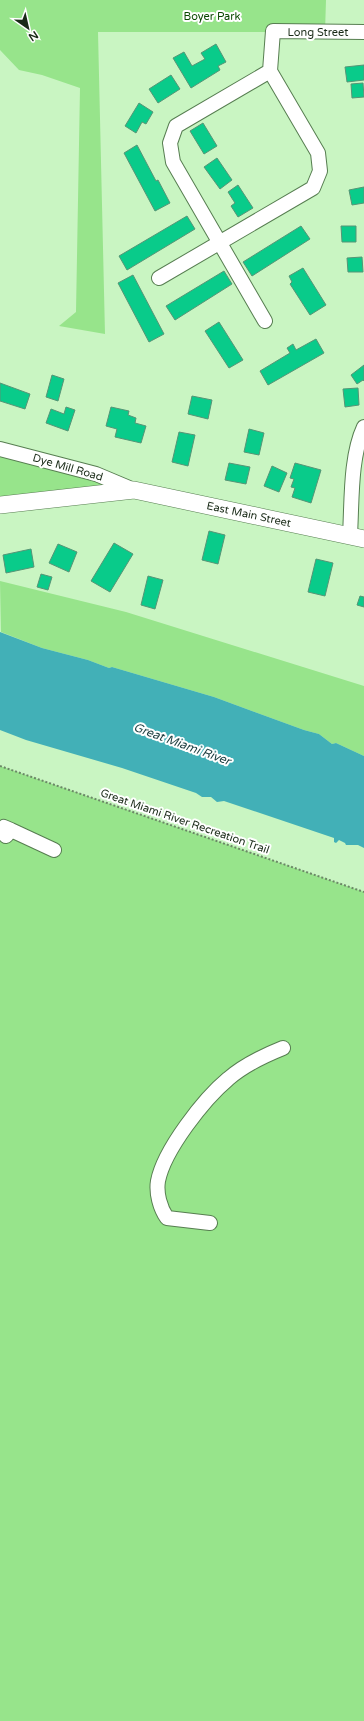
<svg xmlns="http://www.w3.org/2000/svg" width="364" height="1721" font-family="'Varela Round',sans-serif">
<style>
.green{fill:#97e48b}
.water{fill:#42b0b7}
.building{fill:#09cb8a;stroke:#569576}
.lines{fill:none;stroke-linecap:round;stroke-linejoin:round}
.minor-casing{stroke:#577e51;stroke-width:16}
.major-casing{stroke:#577e51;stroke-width:18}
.path{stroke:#6b8866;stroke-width:2;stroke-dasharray:2 2;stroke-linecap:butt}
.minor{stroke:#fff;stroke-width:14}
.major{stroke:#fff;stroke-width:17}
.labels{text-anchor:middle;stroke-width:4;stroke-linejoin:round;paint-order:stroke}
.park-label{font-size:11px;fill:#094800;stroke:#fff}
.street-label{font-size:11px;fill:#192a17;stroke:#fff}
.water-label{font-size:12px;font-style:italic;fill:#1c3d3f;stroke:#fff}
</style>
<rect width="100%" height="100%" fill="#c9f5c2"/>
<path class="green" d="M0,0H326L325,32H98L105,334L59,326L76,312L80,88L42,75L19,70L0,50Z
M0,449L134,490L0,505Z
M0,581L126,612L364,686V756L336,743L332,744L319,734L304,730L214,697L112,667L109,668L88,660L42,648L1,632Z
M0,766L364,892V1721H0Z"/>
<path class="water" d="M0,632L42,648L88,660L109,668L112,667L214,697L304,730L319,734L332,744L336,743L364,756V848L358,845H346L345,843L339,840L336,843L334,842V838L224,801L217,802L211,797H202L196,793L122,768L26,740L0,730Z"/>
<path class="building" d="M216,44L226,62L218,66L220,70L191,88L173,58L184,52L192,66L205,59L201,53Z
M364,65V80L347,82L345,67Z
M171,75L180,89L158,103L149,89Z
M363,83L364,97L352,98L351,84Z
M139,103L153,112L146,124L142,122L136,133L125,126Z
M203,123L217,146L204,154L190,131Z
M137,145L156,181L158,180L170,203L155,211L124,153Z
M217,158L232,180L220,189L204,167Z
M238,185L253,208L238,217L231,206L235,203L228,192Z
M364,187V203L352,205L349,190Z
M187,216L195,229L127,270L119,256Z
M301,226L310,239L252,276L243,262Z
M341,226H356V242H342Z
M362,257L363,272H348L347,258Z
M303,268L326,305L310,315L290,284L292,282L289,276Z
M224,271L232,284L175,320L166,306Z
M133,275L164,334L149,342L118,283Z
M219,322L243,360L229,368L205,331Z
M316,339L324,353L268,385L260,371L290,353L287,348L293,344L296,350Z
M364,365V381L363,380L357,384L351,375Z
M52,375L64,379L58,401L46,397Z
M0,383L30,394L25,409L0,401Z
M358,388L359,405L345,407L343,389Z
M192,396L212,400L208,419L188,414Z
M66,407L75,410L68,431L46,423L51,409L64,414Z
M111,407L129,411L128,415L136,418L135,423L146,426L141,443L115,437L117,429L106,426Z
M249,429L264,433L259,455L244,452Z
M179,432L195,435L188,466L172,462Z
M229,463L250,467L246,484L225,480Z
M295,463L321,470L311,503L292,497L295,488L291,487L294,479L290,478Z
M272,466L287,473L279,492L264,486Z
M209,531L225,535L218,564L202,560Z
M114,543L133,554L110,592L91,581Z
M58,544L77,552L69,572L49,563Z
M31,549L34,567L6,573L3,555Z
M316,559L333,563L325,596L308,592Z
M41,574L52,577L48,590L37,587Z
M148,576L163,580L155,609L141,605Z
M360,596L364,597V607L357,605Z"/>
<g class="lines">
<defs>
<path id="minor" d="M159,278L313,188L320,171L318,153L270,71L273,31L364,32
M265,321L173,162L170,143L176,126L270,71
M0,449L96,474L134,490
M350,535C352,502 350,457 364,427
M11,830L6,836L1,831L4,827L11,830L54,850
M210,1223L167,1218C160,1208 156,1193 158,1181C164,1150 204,1099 228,1079C244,1065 263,1056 283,1048"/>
<path id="major" d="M0,505L134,490L364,539"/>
</defs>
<use href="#minor" class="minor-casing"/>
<use href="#major" class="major-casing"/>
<path class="path" d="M0,766L364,892"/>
<use href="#minor" class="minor"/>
<use href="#major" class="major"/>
</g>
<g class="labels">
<g class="park-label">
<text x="212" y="20">Boyer Park</text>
</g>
<g class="street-label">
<text x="318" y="36">Long Street</text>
<text transform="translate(68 467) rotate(16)" y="4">Dye Mill Road</text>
<text transform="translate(249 514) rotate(12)" y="4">East Main Street</text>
<text transform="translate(185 821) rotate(19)" y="4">Great Miami River Recreation Trail</text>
</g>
<g class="water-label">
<text transform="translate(182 744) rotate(20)" y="4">Great Miami River</text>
</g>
</g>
<g transform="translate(28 28) rotate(146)" stroke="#ffffff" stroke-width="3" paint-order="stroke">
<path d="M0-3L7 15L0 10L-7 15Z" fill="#192a17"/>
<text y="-6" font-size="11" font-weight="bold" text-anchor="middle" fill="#192a17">N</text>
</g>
</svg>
